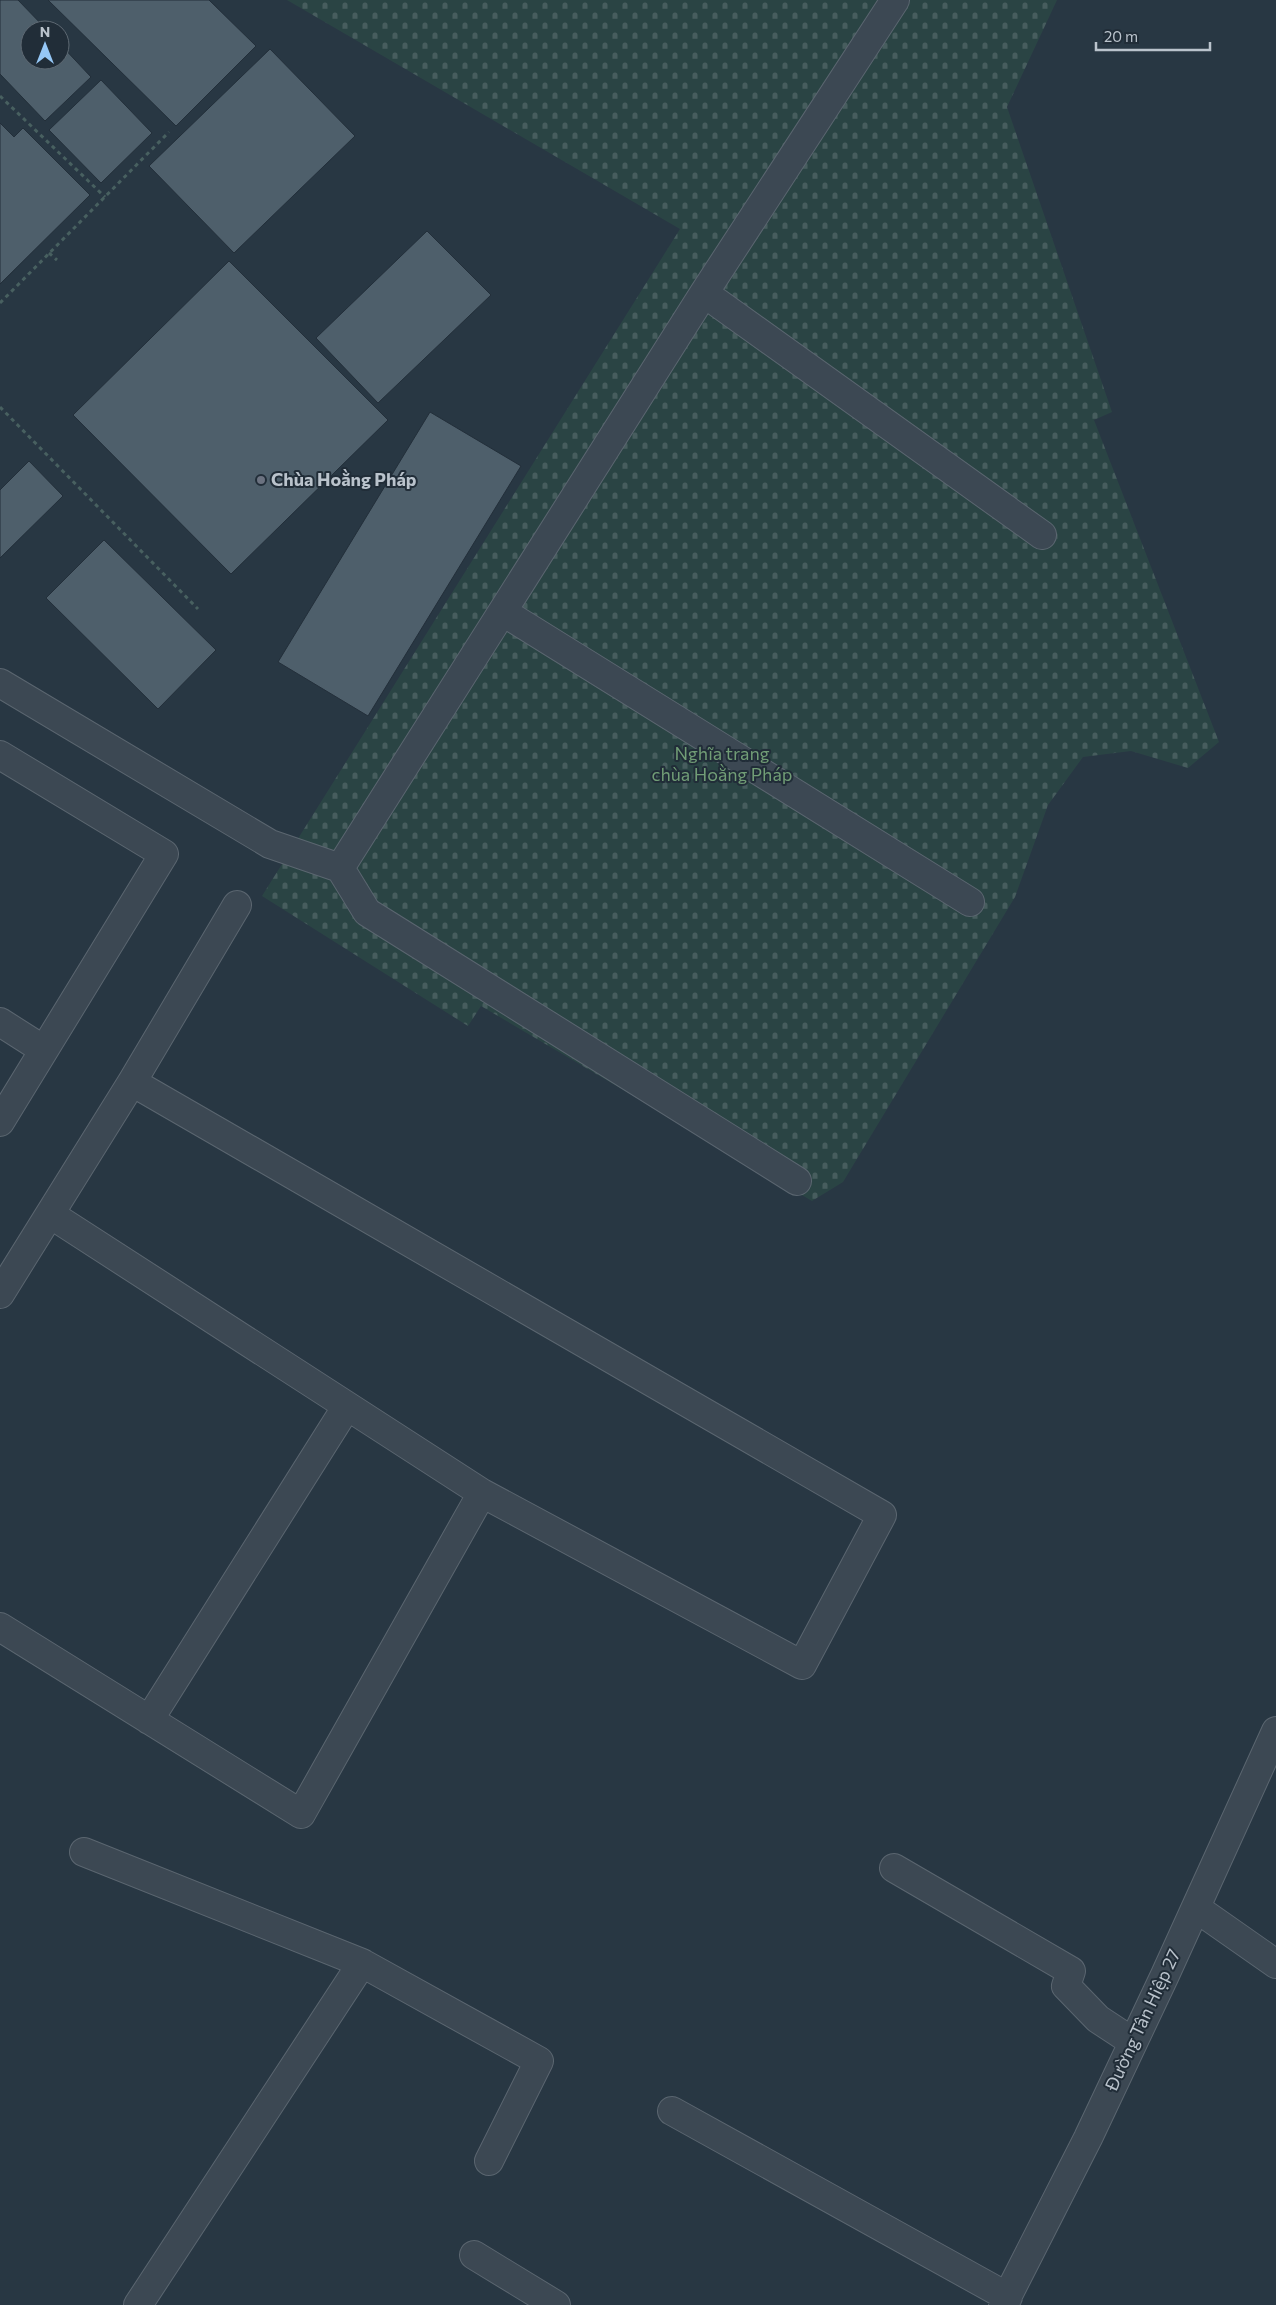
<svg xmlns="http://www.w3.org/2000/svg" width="1276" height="2305" font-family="Commissioner,sans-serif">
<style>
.cemetery{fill:url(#cemetery-stones)}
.building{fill:#4e5f6b;stroke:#232f3a}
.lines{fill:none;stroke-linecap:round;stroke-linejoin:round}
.minor-casing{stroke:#5b6670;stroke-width:30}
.path{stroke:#486060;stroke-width:3;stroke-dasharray:4 4;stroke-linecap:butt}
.minor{stroke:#3c4853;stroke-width:28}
.worship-dot{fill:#6b7280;stroke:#212d38;stroke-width:2}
.labels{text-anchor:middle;stroke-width:4;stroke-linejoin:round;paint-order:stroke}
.poi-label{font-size:18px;font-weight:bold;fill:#bac3cc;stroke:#212d38;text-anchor:start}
.park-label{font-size:18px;fill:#719d76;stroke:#212d38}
.street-label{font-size:18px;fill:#bac3cc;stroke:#212d38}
</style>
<defs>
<pattern id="cemetery-stones" width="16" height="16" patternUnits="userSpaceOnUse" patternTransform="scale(1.25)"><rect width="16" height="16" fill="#2a4444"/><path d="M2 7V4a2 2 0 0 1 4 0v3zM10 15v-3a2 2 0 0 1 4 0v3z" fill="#475d5e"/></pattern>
</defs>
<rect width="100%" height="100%" fill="#283743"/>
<path class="cemetery" d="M287,0H1057L1007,107L1112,412L1094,420L1219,742L1188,768L1131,751L1083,757L1048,805L1015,897L843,1182L812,1201L481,1006L468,1026L262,896L680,229Z"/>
<path class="building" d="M0,0H18L47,30H30V60H60V44L91,77L45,121L0,74Z
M48,0H209L256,46L176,126Z
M270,49L355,136L234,253L149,166Z
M101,80L152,133L101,183L49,130Z
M0,123L14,137L23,128L90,195L0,284Z
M427,231L491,295L378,403L316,338Z
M229,261L388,420L231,574L73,415Z
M430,412L521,466L368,716L278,662Z
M29,461L63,496L0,558V490Z
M104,540L216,650L158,709L46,598Z"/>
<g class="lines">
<defs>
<path id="minor" d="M704,293L1042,535
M503,612L970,902
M0,683L270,844L340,868L367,912L797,1181
M0,755L164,854L0,1122
M340,868L704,293L895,0
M0,1022L44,1050
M50,1214L482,1493
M0,1294L132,1082L237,905
M0,1627L301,1814L482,1493L802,1665L882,1515L132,1082
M149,1720L347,1406
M84,1852L362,1963
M894,1868L1071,1971L1066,1986L1098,2019L1133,2042
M1196,1908L1276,1964
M672,2111L1008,2297
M474,2255L556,2305
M138,2305L362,1963L539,2061L489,2161
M1003,2305L1088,2138L1165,1975L1276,1731"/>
</defs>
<use href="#minor" class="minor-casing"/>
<path class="path" d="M0,96L105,197
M49,253L57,260
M0,303L169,132
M0,407L198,609"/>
<use href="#minor" class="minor"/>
</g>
<circle class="worship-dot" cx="261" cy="480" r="5"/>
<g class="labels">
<g class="poi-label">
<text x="271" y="486">Chùa Hoằng Pháp</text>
</g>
<g class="park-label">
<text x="722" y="760">Nghĩa trang<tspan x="722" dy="21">chùa Hoằng Pháp</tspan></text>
</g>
<g class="street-label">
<text transform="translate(1143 2020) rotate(-65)" y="6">Đường Tân Hiệp 27</text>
</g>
</g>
<g transform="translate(45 45)"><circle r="24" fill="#212d38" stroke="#5e6973"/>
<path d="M0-4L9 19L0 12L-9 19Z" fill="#95c7f6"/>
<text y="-8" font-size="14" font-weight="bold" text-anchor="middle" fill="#bac3cc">N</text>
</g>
<path d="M1096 42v8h114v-8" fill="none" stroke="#bac3cc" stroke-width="2.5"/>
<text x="1104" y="42" font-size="15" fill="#bac3cc" stroke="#212d38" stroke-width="4" paint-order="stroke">20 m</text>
</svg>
